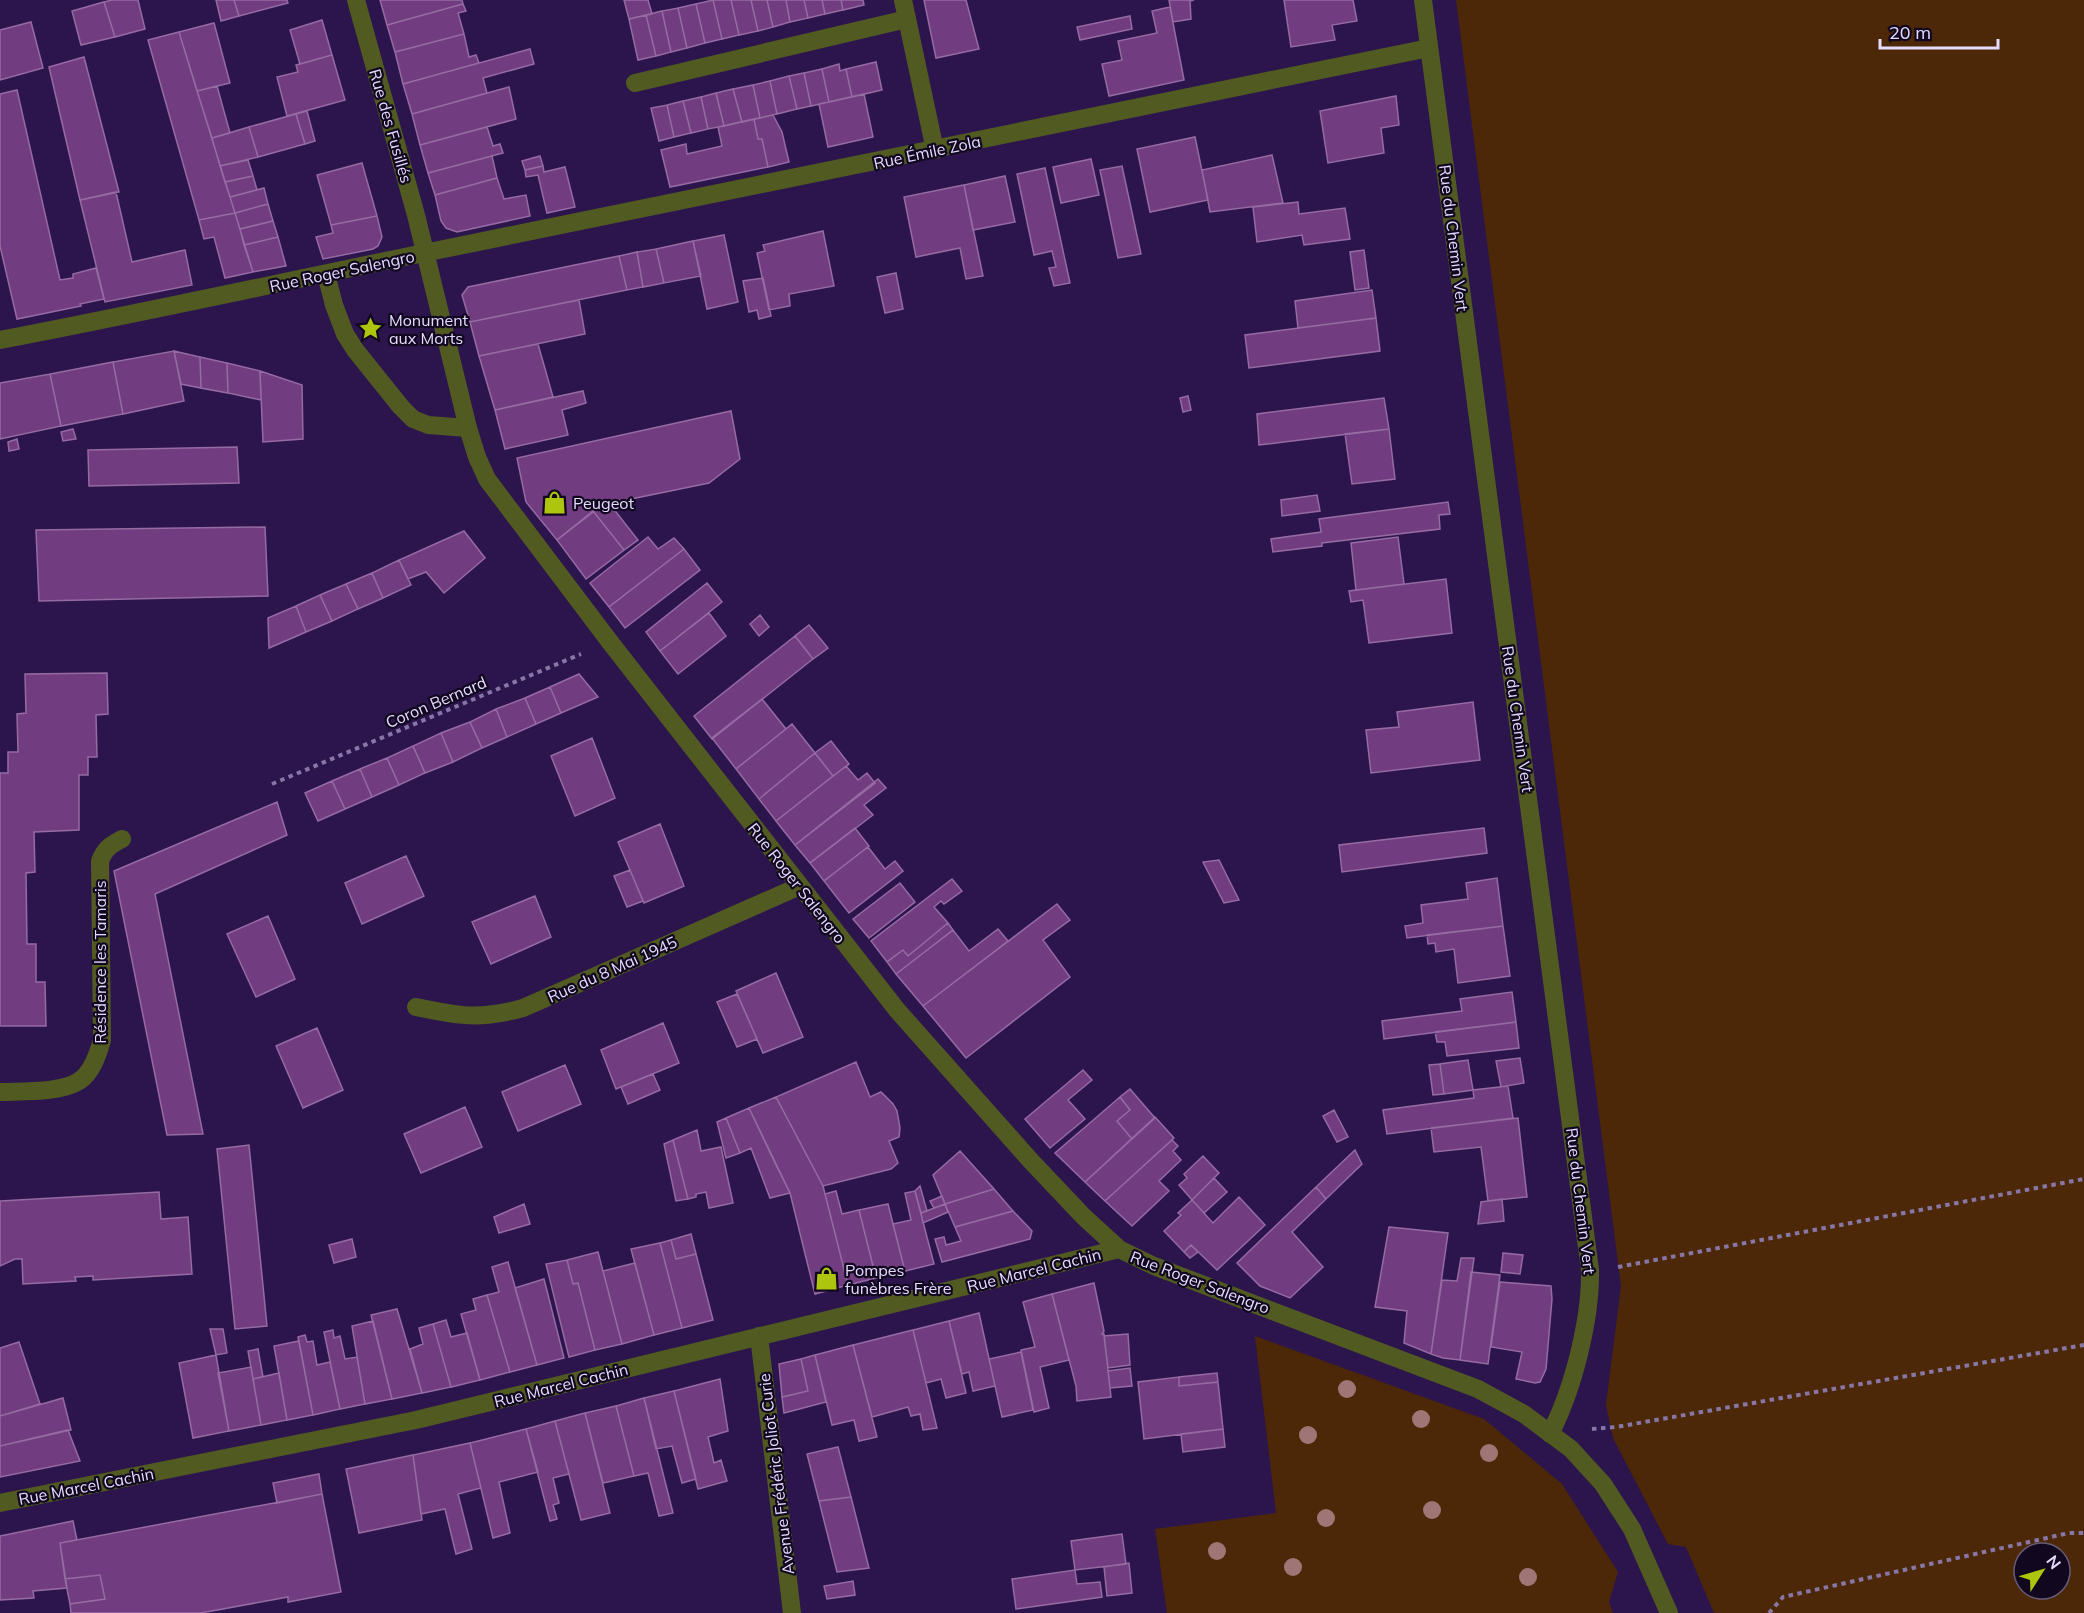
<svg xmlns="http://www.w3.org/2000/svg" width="2084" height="1613" font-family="Mulish,sans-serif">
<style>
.green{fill:#4c2808;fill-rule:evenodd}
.building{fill:#713d80;stroke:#966aa3;stroke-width:1.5}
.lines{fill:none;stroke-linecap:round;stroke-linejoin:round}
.path{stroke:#8877a6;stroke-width:4;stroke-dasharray:4.5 4.5;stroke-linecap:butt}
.lane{stroke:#505a21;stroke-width:18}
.street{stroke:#505a21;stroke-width:18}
.tree{fill:#a07575}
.labels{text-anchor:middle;stroke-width:4.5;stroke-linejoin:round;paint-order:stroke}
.street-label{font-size:16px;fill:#e5dbff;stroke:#110820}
.poi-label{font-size:16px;fill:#e5dbff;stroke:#110820;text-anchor:start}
</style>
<rect width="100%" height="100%" fill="#2c154d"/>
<path class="green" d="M1456,0H2084V1613H1714L1686,1547L1668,1544L1613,1438L1606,1405L1621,1286ZM2024,1553H2060V1589H2024Z
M1255,1336L1484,1419L1562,1484L1618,1572L1609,1602L1613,1613H1167L1155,1529L1276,1513Z"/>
<path class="building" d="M112,0H138L145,29L115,37L104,2Z
M216,0H234L239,16L221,21Z
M234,0H287L288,3L239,16Z
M380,0H462L463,4L387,25Z
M624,0H648L652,14L629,19Z
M713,0L722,39L705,43L696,4Z
M713,0H731L739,35L722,39Z
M731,0H751L758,31L739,35Z
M751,0H767L773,27L758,31Z
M767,0H786L790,22L773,27Z
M786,0H804L808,18L790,22Z
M804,0H822L825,14L808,18Z
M822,0H841L843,10L825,14Z
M841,0H863L864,5L843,10Z
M924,0H966L979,49L936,58Z
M1169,0H1194L1190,1L1191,19L1173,22Z
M1284,0H1353L1357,21L1332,25L1335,40L1291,47Z
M104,2L115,37L81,45L72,11Z
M463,4L466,11L458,13L464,34L395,52L387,25Z
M696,4L705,43L687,48L678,8Z
M1170,7L1184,80L1109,96L1102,64L1122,60L1118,41L1157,33L1152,11Z
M678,8L687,48L671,52L662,11Z
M662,11L671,52L656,56L646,15Z
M646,15L656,56L638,60L629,19Z
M1130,16L1132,29L1080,40L1077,27Z
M322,20L332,55L300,64L290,30Z
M31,22L43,68L0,80V30Z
M214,23L230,83L197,91L179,32Z
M179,32L220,165L235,213L199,220L148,40Z
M464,34L469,57L476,55L479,63L403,84L395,52Z
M530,49L534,64L483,78L487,93L412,114L403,84Z
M332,55L345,100L287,116L277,77L298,72L296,65Z
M84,57L119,192L80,200L49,67Z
M876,62L882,90L852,97L846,69Z
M839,64L840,71L846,69L852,97L829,102L822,69Z
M822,69L829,102L811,106L804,73Z
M804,73L811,106L797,109L789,76Z
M789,76L797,109L777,114L770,81Z
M770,81L777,114L760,118L753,85Z
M753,85L760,118L742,122L733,89Z
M217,86L230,133L212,138L197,91Z
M509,87L516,119L420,145L412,114Z
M733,89L742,122L724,126L716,93Z
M17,90L60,280L73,278V274L96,268L104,299L80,304L81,306L17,319L0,246V94Z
M716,93L724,126L708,129L701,97Z
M864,94L873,137L828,147L819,104Z
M1396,96L1399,125L1381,128L1384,153L1328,163L1320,111Z
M701,97L708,129L691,133L683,101Z
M683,101L691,133L674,137L667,105Z
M667,105L674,137L659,141L651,108Z
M307,111L315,141L305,144L296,114Z
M296,114L305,144L258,157L249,127Z
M773,115L782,132L789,162L768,167L762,139H758L754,119Z
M754,119L758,139H762L768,167L670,187L661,150L686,144L687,154L722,146L718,127Z
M249,127L258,157L220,166L212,138Z
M487,127L493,146L500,144L503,153L428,173L420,145Z
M1195,137L1208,200L1150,212L1137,149Z
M1272,155L1283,203L1210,212L1202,170Z
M492,156L497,178L435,195L428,173Z
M540,156L543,166L525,170L522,161Z
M1091,159L1099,195L1061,203L1053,167Z
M248,160L253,176L225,182L220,166Z
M362,163L377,216L331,225L317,175Z
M543,166L544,172L565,167L575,207L547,213L538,175L526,177L525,170Z
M1122,166L1141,254L1118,258L1100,170Z
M1045,168L1070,283L1054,286L1049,268L1056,267L1052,251L1034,255L1017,174Z
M253,176L257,190L230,197L225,182Z
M1005,176L1015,222L973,230L964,185Z
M497,178L504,199L526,195L530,216L457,232L446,228L441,221L435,195Z
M964,185L983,276L966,279L960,248L916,257L904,197Z
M264,188L268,204L235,213L230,197Z
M116,192L132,262L185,250L192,285L105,302L80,200Z
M1298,202L1299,214L1345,208L1350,239L1304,245L1302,235L1257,242L1253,207Z
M268,204L273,221L240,229L235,213Z
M235,213L253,272L225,278L214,237L204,239L199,220Z
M377,216L382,237L378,246L373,249L323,259L316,237L333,233L331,225Z
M273,221L278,237L244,245L240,229Z
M823,231L834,286L789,294L790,306L769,310L757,253L765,251L763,245Z
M724,235L738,302L707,309L693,241Z
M278,237L286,266L253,272L244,245Z
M693,241L701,276L664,283L656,249Z
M656,249L664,283L643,287L637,252Z
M1364,250L1369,288L1355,290L1350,252Z
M637,252L643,287L627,290L619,256Z
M619,256L627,290L470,322L462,295L468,287Z
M896,273L903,309L885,313L877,277Z
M763,278L771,316L759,319L757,310L749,312L743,281Z
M1372,290L1376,318L1298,328L1295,301Z
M579,300L585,334L479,356L470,322Z
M1376,318L1380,351L1249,368L1245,335Z
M538,344L553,397L495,410L479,356Z
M174,351L200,357L201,388L181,384Z
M174,351L184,401L123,414L113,362Z
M200,357L227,363L228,393L201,388Z
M113,362L123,414L61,426L50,374Z
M227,363L260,371L261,400L228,393Z
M260,371L302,385L303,439L263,442Z
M50,374L61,426L0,439V383Z
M583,391L586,403L562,410L568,435L505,449L495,410Z
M1188,396L1191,410L1183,412L1180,398Z
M1384,398L1389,429L1259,445L1257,414Z
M731,411L740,459L709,483L602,505L557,540L526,502L517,458Z
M73,429L76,439L63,441L61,432Z
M1389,429L1395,479L1352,484L1345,434Z
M17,439L19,449L9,451L8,442Z
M237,447L239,483L89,486L88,450Z
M1317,495L1320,511L1282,516L1281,500Z
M1448,502L1450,514L1439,515L1440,529L1322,543V546L1273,552L1271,539L1321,532L1319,519Z
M609,503L638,540L624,550L593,511L602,505Z
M593,511L624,550L586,579L557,540Z
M265,527L268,596L39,601L36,530Z
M464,531L485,558L444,593L426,572L408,579L399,560Z
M648,537L658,549L674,538L684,549L609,607L590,583Z
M1398,537L1404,584L1356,590L1351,543Z
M684,549L700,570L625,628L609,607Z
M399,560L411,585L383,598L372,573Z
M372,573L383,598L358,609L346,584Z
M1446,579L1452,633L1369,643L1363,600L1351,602L1349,591Z
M707,583L722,602L660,651L646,632Z
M346,584L358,609L332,621L320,595Z
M320,595L332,621L306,632L296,606Z
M296,606L306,632L269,648L268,618Z
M709,613L726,636L678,674L660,651Z
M760,615L769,627L759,636L750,624Z
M809,625L828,648L813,659L795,636Z
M795,636L813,659L712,739L694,716Z
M107,673L108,714L96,715L97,757H88V775H79V830L34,832L35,872L26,873L27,944H36V982H45L46,1026H0V773H8V752H18L17,714L26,713L25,674Z
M579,674L598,697L561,713L550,687Z
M550,687L561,713L536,724L525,698Z
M525,698L536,724L507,737L496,709Z
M762,699L786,729L736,769L712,738Z
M1473,702L1480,760L1371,773L1366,730L1399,727L1397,712Z
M496,709L507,737L482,748L470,722Z
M470,722L482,748L453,762L441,733Z
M792,724L815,753L759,799L736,769Z
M441,733L453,762L425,773L413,746Z
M592,738L615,798L575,816L551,756Z
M831,741L849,764L833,776L815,753Z
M413,746L425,773L399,785L387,758Z
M815,753L833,776L776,821L759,799Z
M387,758L399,785L372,797L360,769Z
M846,766L858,780L867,773L875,783L795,845L776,821Z
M360,769L372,797L345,809L332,781Z
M878,779L886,788L864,805L873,815L810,863L795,845Z
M332,781L345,809L318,821L305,793Z
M277,802L287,835L155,894L203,1134L167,1135L114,871Z
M660,824L684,886L644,903L618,842Z
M855,828L869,846L824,881L810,863Z
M1484,828L1487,853L1342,872L1339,845Z
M868,847L885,869L895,861L903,871L849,913L824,881Z
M406,856L424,896L362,924L345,883Z
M1219,860L1239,900L1224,903L1203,862Z
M630,870L643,901L627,907L614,876Z
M1497,878L1503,926L1407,938L1405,926L1423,923L1421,905L1468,899L1466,883Z
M952,879L962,891L944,904L941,901L934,907L948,923L908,956L903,950L887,962L871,941Z
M900,883L915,902L869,938L853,919Z
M535,896L551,937L491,964L472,922Z
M1057,904L1070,920L1043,940L1070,977L966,1058L923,1006Z
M268,916L295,979L256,997L227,934Z
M948,923L953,930L896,974L887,962L903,950L908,956Z
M1503,926L1510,976L1458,983L1454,949L1436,952L1435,943L1428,944L1427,935Z
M998,929L1008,941L923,1006L896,974L953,930L969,951Z
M776,973L803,1037L763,1053L736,991Z
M1512,992L1516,1022L1384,1039L1382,1021L1462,1011L1460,999Z
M737,994L757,1039L737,1047L717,1002Z
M1516,1022L1519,1048L1447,1056L1445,1042H1437L1435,1032Z
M663,1023L679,1063L616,1089L601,1050Z
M317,1028L343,1090L303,1108L276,1046Z
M1520,1058L1524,1083L1501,1087L1496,1061Z
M1468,1060L1473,1090L1444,1094L1440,1064Z
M856,1062L870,1097L881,1092L893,1104L897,1111L900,1128L899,1137L889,1141L898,1163L891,1169L823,1186L776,1097Z
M1440,1064L1444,1094L1433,1095L1429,1065Z
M565,1065L581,1104L518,1131L502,1092Z
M1083,1070L1092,1080L1068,1100L1085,1119L1050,1148L1025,1119Z
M653,1074L660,1090L628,1104L621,1087Z
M1508,1086L1513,1118L1387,1134L1383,1110L1474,1098L1473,1090Z
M1130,1089L1155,1118L1132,1139L1117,1121L1130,1110L1120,1097Z
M776,1097L823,1186L848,1285L815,1294L790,1193L749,1108Z
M1120,1097L1130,1110L1117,1121L1132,1139L1085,1182L1055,1153Z
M465,1107L482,1147L421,1173L404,1134Z
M749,1108L775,1163L790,1193L770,1198L751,1148L740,1153L726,1118Z
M1334,1110L1348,1137L1337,1142L1323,1116Z
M1155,1117L1174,1138L1105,1201L1085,1182Z
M726,1118L740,1153L726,1158L717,1122Z
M1518,1118L1527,1197L1488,1201L1481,1147L1434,1152L1431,1128Z
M697,1130L701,1151L721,1147L733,1203L709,1208L706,1192L696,1194V1197L688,1199L673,1140Z
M673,1140L688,1199L676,1201L664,1144Z
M1172,1140L1178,1146L1173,1151L1181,1160L1159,1181L1169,1191L1132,1226L1105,1201Z
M249,1145L267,1326L235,1329L217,1149Z
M1355,1150L1362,1164L1326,1199L1316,1187Z
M960,1151L994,1189L945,1204L933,1175Z
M1203,1156L1219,1173L1192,1200L1179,1185L1187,1178L1184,1174Z
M1214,1178L1227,1192L1204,1213L1192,1200Z
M920,1186L927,1211L921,1213L915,1191Z
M1316,1187L1326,1199L1292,1232L1323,1267L1290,1298L1260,1286L1237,1263Z
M994,1189L1013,1211L955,1227L945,1204Z
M836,1191L842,1214L859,1210L876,1278L848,1285L825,1194Z
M915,1191L934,1264L905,1271L893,1224L911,1220L905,1193Z
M159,1192L161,1219L188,1217L192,1274L93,1280V1276L75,1277L76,1281L23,1284L22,1259H15L0,1266V1201Z
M942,1196L945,1204L934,1208L930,1201Z
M1239,1197L1265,1225L1217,1270L1191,1245L1184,1252L1164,1231L1181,1215L1178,1213L1192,1200L1213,1223Z
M1502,1199L1504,1221L1478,1224L1481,1202Z
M524,1204L530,1224L499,1233L494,1217Z
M888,1204L905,1271L876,1278L859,1210Z
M945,1204L948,1212L923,1223L921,1213Z
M1013,1211L1032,1231L1030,1239L942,1262L935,1239L944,1237L946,1245L961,1241L955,1227Z
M1389,1227L1448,1233L1431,1354L1404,1343L1407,1311L1375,1307Z
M691,1234L696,1254L676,1259L671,1240Z
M352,1239L356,1257L334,1263L329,1245Z
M671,1240L676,1259L696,1254L713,1320L682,1328L660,1243Z
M660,1243L682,1328L654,1335L631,1249Z
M1191,1245L1198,1252L1190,1258L1184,1252Z
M598,1252L622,1344L595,1350L578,1283L573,1284L567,1260Z
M1503,1253L1523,1255L1520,1274L1501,1272Z
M1461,1258H1474L1460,1360L1443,1358L1431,1354L1442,1280L1457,1281Z
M567,1260L573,1284L578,1283L595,1350L569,1357L546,1264Z
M508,1262L537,1365L510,1372L487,1295L499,1292L492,1267Z
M635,1263L654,1335L622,1344L603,1271Z
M1471,1272L1500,1275L1488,1364L1460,1360Z
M544,1279L564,1358L537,1365L515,1288Z
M1500,1282L1551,1286L1552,1299L1546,1369L1540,1382L1535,1383L1516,1379L1522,1352L1491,1347Z
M1094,1283L1104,1331L1102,1334H1104L1111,1397L1077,1401L1076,1386L1052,1294Z
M1052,1294L1069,1360L1040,1367L1049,1408L1034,1412L1021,1350L1035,1347L1023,1302Z
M487,1295L510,1372L480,1380L461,1314L476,1310L473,1299Z
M397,1309L422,1393L392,1399L371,1315Z
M979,1313L995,1386L973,1391L969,1372L962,1374L949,1321Z
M446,1320L451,1337L467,1333L480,1380L451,1387L433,1324Z
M373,1321L392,1399L365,1404L352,1326Z
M949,1321L966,1393L946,1398L941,1379L926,1383L913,1330Z
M433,1324L451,1387L422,1393L410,1349L423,1344L419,1328Z
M210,1329H223L227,1353L216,1355Z
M333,1330L334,1338L340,1336L345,1359L357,1357L365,1404L340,1409L324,1332Z
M913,1330L937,1428L923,1430L920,1414L911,1416L908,1407L872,1417L853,1345Z
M1128,1334L1130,1365L1108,1368L1104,1336Z
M305,1335L307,1342L313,1341L317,1365L330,1362L340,1409L313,1415L298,1337Z
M299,1341L313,1415L287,1420L274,1346Z
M19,1342L40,1404L0,1416V1348Z
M853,1345L877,1437L859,1441L854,1420L832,1425L815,1355Z
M258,1349L263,1377L253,1379L248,1351Z
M1021,1352L1033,1410L1002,1417L989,1359Z
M216,1355L229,1431L193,1438L179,1363Z
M815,1355L826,1402L784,1413L782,1397L808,1391L801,1359Z
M801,1359L808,1391L782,1397L779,1364Z
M251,1367L261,1425L229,1431L218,1373Z
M1130,1368L1132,1386L1110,1388L1108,1371Z
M279,1373L287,1420L261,1425L253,1379Z
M1217,1373L1218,1382L1179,1386V1377Z
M1179,1377V1386L1218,1382L1223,1429L1144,1439L1138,1382Z
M720,1379L728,1431L708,1437L714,1463L721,1460L727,1481L698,1489L674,1391Z
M674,1391L696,1479L682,1483L672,1446L656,1449L644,1398Z
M63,1398L71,1430L0,1446V1416Z
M644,1398L673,1513L659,1516L648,1473L634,1476L616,1406Z
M616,1406L634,1476L603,1483L585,1413Z
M585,1413L610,1513L581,1520L555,1421Z
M555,1421L569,1474L553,1478L559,1503L553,1505L557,1519L550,1521L526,1429Z
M526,1429L538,1472L499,1482L510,1533L493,1538L470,1443Z
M1223,1429L1225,1447L1183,1452L1181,1434Z
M68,1430L80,1461L0,1477V1446Z
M470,1443L481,1488L458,1494L472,1549L456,1554L445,1509L421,1514L413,1455Z
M838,1447L851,1497L819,1501L807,1454Z
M413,1455L422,1520L359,1533L346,1469Z
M319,1474L322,1494L277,1503L273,1483Z
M322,1494L341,1592L288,1602V1597L201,1613H71L70,1604L105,1599L100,1575L65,1579L60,1543Z
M851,1497L869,1568L837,1572L819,1501Z
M73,1521L77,1540L60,1543L67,1588L33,1591L34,1598L0,1600V1536Z
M1122,1534L1126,1564L1075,1570L1071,1541Z
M1129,1563L1132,1593L1107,1596L1104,1567Z
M1075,1570L1077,1584L1100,1582L1102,1597L1016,1609L1012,1579Z
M100,1575L105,1599L70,1604L65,1579Z
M853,1581L855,1595L827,1599L824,1586Z"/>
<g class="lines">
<path class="path" d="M272,784L581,654
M1618,1267L2084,1179
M1592,1429L1616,1427L2084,1345
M1769,1613L1783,1597L2069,1533H2084"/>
<path class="lane" d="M635,83L907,19
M326,274L334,305L345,334L356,351L401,407L413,419L428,425L468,428
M0,1092C22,1091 61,1093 79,1081C92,1073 98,1054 102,1040L100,861C105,848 111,845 122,839"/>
<path class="street" d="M356,0L416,215L468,428L477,457L487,479L610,642L897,1010L1031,1161L1084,1217L1119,1249L1154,1266L1478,1389L1524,1414L1571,1449L1603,1484L1632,1529L1669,1613
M903,0L935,150
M1423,0L1590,1270C1591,1319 1573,1390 1550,1434
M0,340C142,313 282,282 424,253C759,185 1094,117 1429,48
M416,1007C459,1016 479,1020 523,1008L800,886
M759,1336L792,1613
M0,1503L416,1420L1119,1249"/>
</g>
<g class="tree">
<circle cx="1347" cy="1389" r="9"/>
<circle cx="1421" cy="1419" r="9"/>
<circle cx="1308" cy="1435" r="9"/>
<circle cx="1489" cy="1453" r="9"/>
<circle cx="1432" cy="1510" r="9"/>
<circle cx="1326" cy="1518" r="9"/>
<circle cx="1217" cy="1551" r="9"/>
<circle cx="1293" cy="1567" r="9"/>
<circle cx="1528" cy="1577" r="9"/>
</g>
<defs>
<symbol id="sight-bare" viewBox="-9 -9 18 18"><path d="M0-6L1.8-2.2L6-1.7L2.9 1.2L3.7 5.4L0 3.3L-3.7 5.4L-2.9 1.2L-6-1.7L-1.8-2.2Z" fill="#adc60d" stroke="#110820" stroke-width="2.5" paint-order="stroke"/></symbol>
<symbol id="shop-bare" viewBox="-9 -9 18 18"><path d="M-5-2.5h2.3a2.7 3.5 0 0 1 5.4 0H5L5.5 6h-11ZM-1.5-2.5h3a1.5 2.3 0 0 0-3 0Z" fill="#adc60d" stroke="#110820" stroke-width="2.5" paint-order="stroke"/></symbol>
</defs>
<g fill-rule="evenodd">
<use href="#sight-bare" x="354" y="312" width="33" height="33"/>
<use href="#shop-bare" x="538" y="486" width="33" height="33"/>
<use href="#shop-bare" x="810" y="1262" width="33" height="33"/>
</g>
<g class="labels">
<g class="street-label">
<text transform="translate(391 126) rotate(74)" y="6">Rue des Fusillés</text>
<text transform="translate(927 152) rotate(-12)" y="6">Rue Émile Zola</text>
<text transform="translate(1454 238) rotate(83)" y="6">Rue du Chemin Vert</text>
<text transform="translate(342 271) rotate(-12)" y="6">Rue Roger Salengro</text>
<text transform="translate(436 702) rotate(-23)" y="6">Coron Bernard</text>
<text transform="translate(1518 719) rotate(82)" y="6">Rue du Chemin Vert</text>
<text transform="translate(797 883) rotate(52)" y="6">Rue Roger Salengro</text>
<text transform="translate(100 962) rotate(-90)" y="6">Résidence les Tamaris</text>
<text transform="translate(612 969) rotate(-24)" y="6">Rue du 8 Mai 1945</text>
<text transform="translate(1581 1201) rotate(83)" y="6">Rue du Chemin Vert</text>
<text transform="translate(1034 1270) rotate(-14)" y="6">Rue Marcel Cachin</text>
<text transform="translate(1200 1282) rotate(21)" y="6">Rue Roger Salengro</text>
<text transform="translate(561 1385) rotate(-14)" y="6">Rue Marcel Cachin</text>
<text transform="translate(776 1474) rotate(-97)" y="6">Avenue Frédéric Joliot Curie</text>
<text transform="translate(86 1486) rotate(-11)" y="6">Rue Marcel Cachin</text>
</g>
<g class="poi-label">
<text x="389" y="326">Monument<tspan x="389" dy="18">aux Morts</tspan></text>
<text x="573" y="509">Peugeot</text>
<text x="845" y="1276">Pompes<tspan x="845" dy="18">funèbres Frère</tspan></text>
</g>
</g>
<g transform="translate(2042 1571) rotate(53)"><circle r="28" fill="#110820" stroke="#665c79" stroke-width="1.5"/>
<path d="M0-4.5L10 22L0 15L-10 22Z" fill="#adc60d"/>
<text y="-9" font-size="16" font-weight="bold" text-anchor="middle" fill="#e5dbff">N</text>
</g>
<path d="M1880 39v9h118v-9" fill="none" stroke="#e5dbff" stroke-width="3"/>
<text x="1889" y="39" font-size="18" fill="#e5dbff" stroke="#110820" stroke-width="4.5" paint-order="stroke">20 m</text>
</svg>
